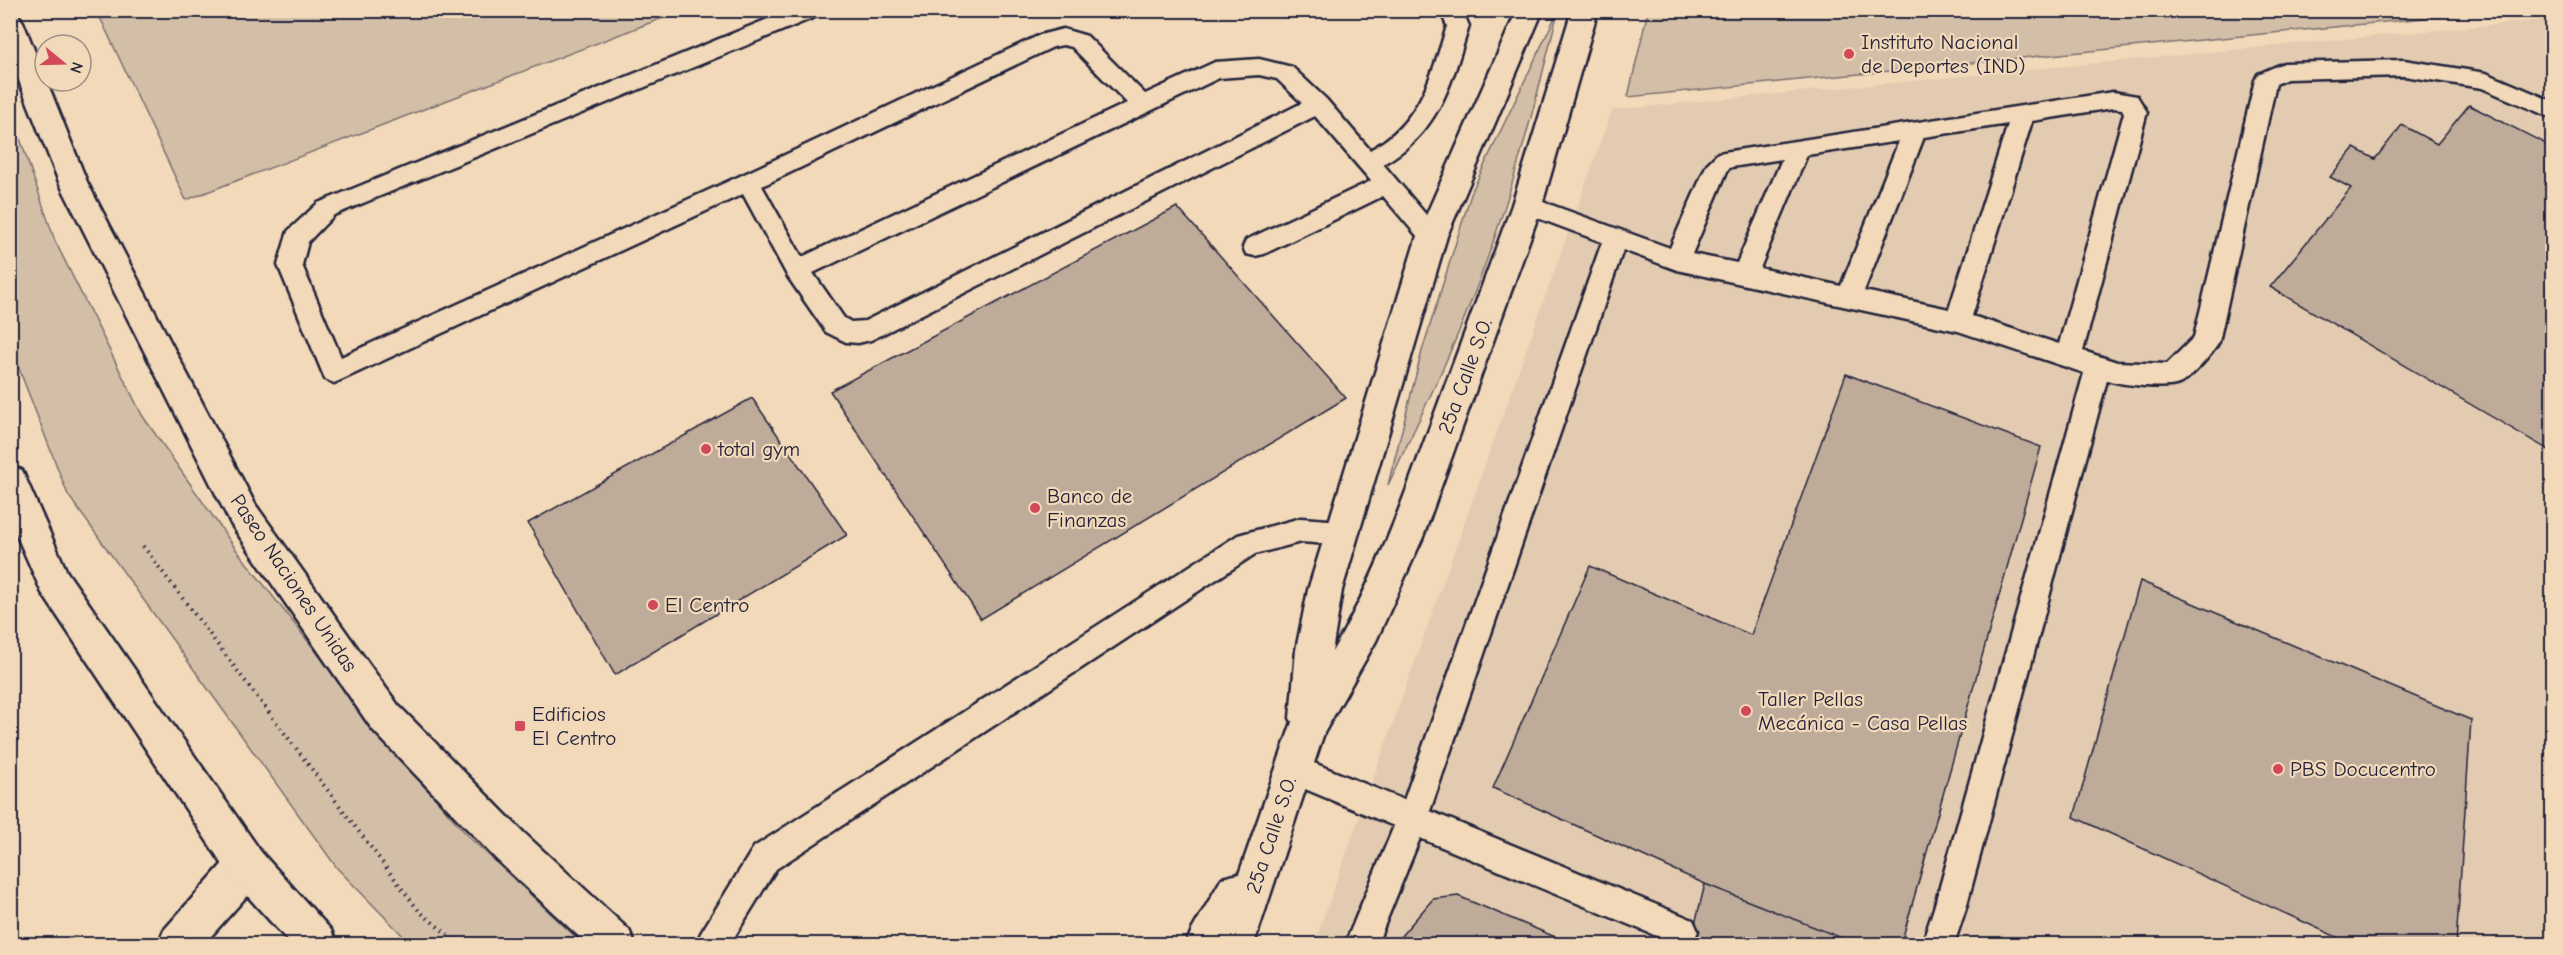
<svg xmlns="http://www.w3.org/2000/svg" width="2563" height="955" font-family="'Comic Neue',sans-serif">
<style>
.built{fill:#e2cbb0}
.green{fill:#d3bea7;stroke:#7a7071;stroke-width:1.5}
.building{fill:#beab9a;stroke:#22223b;stroke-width:1.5}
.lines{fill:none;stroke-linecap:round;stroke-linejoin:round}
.lane-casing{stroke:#22223b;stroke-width:5}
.street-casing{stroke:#22223b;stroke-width:5}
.secondary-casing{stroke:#22223b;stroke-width:5}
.path{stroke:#22223b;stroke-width:4;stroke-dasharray:1.5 5;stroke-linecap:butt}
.lane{fill:#f1d9b9;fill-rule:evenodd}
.street{fill:#f1d9b9;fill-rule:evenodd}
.secondary{fill:#f1d9b9;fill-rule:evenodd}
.poi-dot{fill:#d1495b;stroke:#f1d9b9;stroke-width:2}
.labels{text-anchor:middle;stroke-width:4.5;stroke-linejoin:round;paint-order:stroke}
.poi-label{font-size:21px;fill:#22223b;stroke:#f1d9b9;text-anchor:start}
.street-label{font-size:21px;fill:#22223b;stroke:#f1d9b9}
</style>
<rect width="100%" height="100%" fill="#f1d9b9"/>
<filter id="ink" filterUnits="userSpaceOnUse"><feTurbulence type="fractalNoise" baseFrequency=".0167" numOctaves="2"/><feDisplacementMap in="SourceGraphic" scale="12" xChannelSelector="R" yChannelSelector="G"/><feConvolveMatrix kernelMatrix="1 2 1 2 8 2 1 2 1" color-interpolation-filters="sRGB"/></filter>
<g filter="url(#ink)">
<path class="built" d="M2552,19V944H1314L1612,110Z"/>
<path class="green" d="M97,11H681L186,200Z
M1558,11C1535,106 1510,202 1474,294C1449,359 1418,422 1388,485L1422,351L1472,191Z
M1648,11V10L2495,11L1628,97Z
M10,109L55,241L142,415L235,548L397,755L469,837L583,944H411L337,868L68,495L11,348Z"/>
<path class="building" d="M2469,105L2552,147V452L2270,287L2351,188L2330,177L2354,148L2375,159L2402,125L2437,144Z
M1177,207L1346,398L981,619L830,391Z
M1846,374L2041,447L1901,944H1857L1705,884L1493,788L1590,566L1751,635Z
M752,398L847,535L615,675L528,523Z
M2140,581L2471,720L2456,944H2352L2074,817Z
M1705,884L1837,936L1835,944H1690Z
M1458,896L1572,944H1394L1433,899Z"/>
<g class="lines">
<defs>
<path id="lane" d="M790,10H822L820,15L334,215L308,242L302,265L341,357L740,176L1040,35L1063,29L1087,36L1145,94L1215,62L1259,59L1284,65L1292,67L1326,99L1370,150C1420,123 1431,77 1447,26L1440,10H1462L1469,26C1451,84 1439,133 1383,164L1444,236L1441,243L1432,245L1423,243L1383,196L1264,254L1255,256L1246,254L1243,247L1246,240L1371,181L1315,116L871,340L858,343L846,342L826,332L788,277L743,194L343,379L334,383L325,379L278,265L288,231L318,203ZM1063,45L1072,47L1127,103L802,257L762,186L1053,47ZM1259,75L1277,79L1302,103L865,321L851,322L844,318L813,273L1219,78Z
M2404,60L2486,73L2552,101V118L2482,88L2404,76L2287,79L2276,84L2219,342C2213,353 2192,377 2181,383C2169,390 2121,385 2107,380L1966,908L1954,944H1922L1934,908L2084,373L1958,331L1677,270L1623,250L1430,811L1693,920L1698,931L1693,942L1676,944L1420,838L1377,944H1345L1394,826L1281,779L1277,769L1281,759L1292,754L1404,800L1602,242L1519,211L1515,205L1519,199L1527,196L1535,199L1670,248L1707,164L1718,153L2113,92L2137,96L2147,112L2083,351L2117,362L2167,364L2194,337L2255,80L2258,74L2284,63ZM2113,108L2122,109L2124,113L2059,344L1972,316L2032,121ZM2008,124L1949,309L1864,291L1924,137ZM1899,141L1841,286L1760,268L1807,155ZM1782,159L1737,263L1692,254L1728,169L1732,167Z
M1301,518L1342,521L1352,524L1356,533L1352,542L1342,545L1301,542L1255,554L776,869L730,944H696L701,933L754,847L1238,535Z"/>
<path id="street" d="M247,847L261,852L266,866L261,880L204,944H158L164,930L233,852Z"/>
<path id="secondary" d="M1517,10H1543L1447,236L1342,590L1332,652C1362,601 1385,547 1406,491L1512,205L1572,10H1598L1542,205L1423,537L1376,641L1324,733L1254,944H1186L1192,930L1222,878L1239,874L1292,722L1290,718L1296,650L1308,590L1417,236Z
M10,13L19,16L23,22L87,182L255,504L398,705L524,833L629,930L635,944H587L496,859L372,729L231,524L59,182L10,58Z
M10,466L22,470L67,572L261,852L331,930L337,944H291L233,880L42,593L10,520Z"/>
</defs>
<use href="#lane" class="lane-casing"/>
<use href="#street" class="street-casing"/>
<use href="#secondary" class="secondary-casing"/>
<path class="path" d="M143,546L419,911L459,944"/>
<use href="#lane" class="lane"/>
<use href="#street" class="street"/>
<use href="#secondary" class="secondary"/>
</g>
</g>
<g class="poi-dot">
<circle cx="1849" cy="54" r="6"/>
<circle cx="706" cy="449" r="6"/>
<circle cx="1035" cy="508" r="6"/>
<circle cx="653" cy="605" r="6"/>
<circle cx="1746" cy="711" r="6"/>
<rect x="514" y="720" width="12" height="12" rx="3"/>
<circle cx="2278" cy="769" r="6"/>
</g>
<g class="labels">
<g class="poi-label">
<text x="1861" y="49">Instituto Nacional<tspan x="1861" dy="24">de Deportes (IND)</tspan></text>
<text x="718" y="456">total gym</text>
<text x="1047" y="503">Banco de<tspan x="1047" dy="24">Finanzas</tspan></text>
<text x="665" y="612">El Centro</text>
<text x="1758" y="706">Taller Pellas<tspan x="1758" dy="24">Mecánica - Casa Pellas</tspan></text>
<text x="532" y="721">Edificios<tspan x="532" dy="24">El Centro</tspan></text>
<text x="2290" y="776">PBS Docucentro</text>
</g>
<g class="street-label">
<text transform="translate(1465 376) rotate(-70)" y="7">25a Calle S.O.</text>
<text transform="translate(294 583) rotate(56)" y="7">Paseo Naciones Unidas</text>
<text transform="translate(1271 835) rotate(-72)" y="7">25a Calle S.O.</text>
</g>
</g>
<rect width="2563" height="955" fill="none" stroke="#f1d9b9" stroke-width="36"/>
<rect x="18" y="18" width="2527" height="919" fill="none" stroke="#22223b" stroke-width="2" filter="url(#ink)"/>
<g transform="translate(63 63) rotate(109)"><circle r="28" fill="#f1d9b9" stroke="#9e9087" stroke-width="1.5"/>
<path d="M0-4.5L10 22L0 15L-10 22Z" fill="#d1495b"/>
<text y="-9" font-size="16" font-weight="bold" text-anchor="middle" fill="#22223b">N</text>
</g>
</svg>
